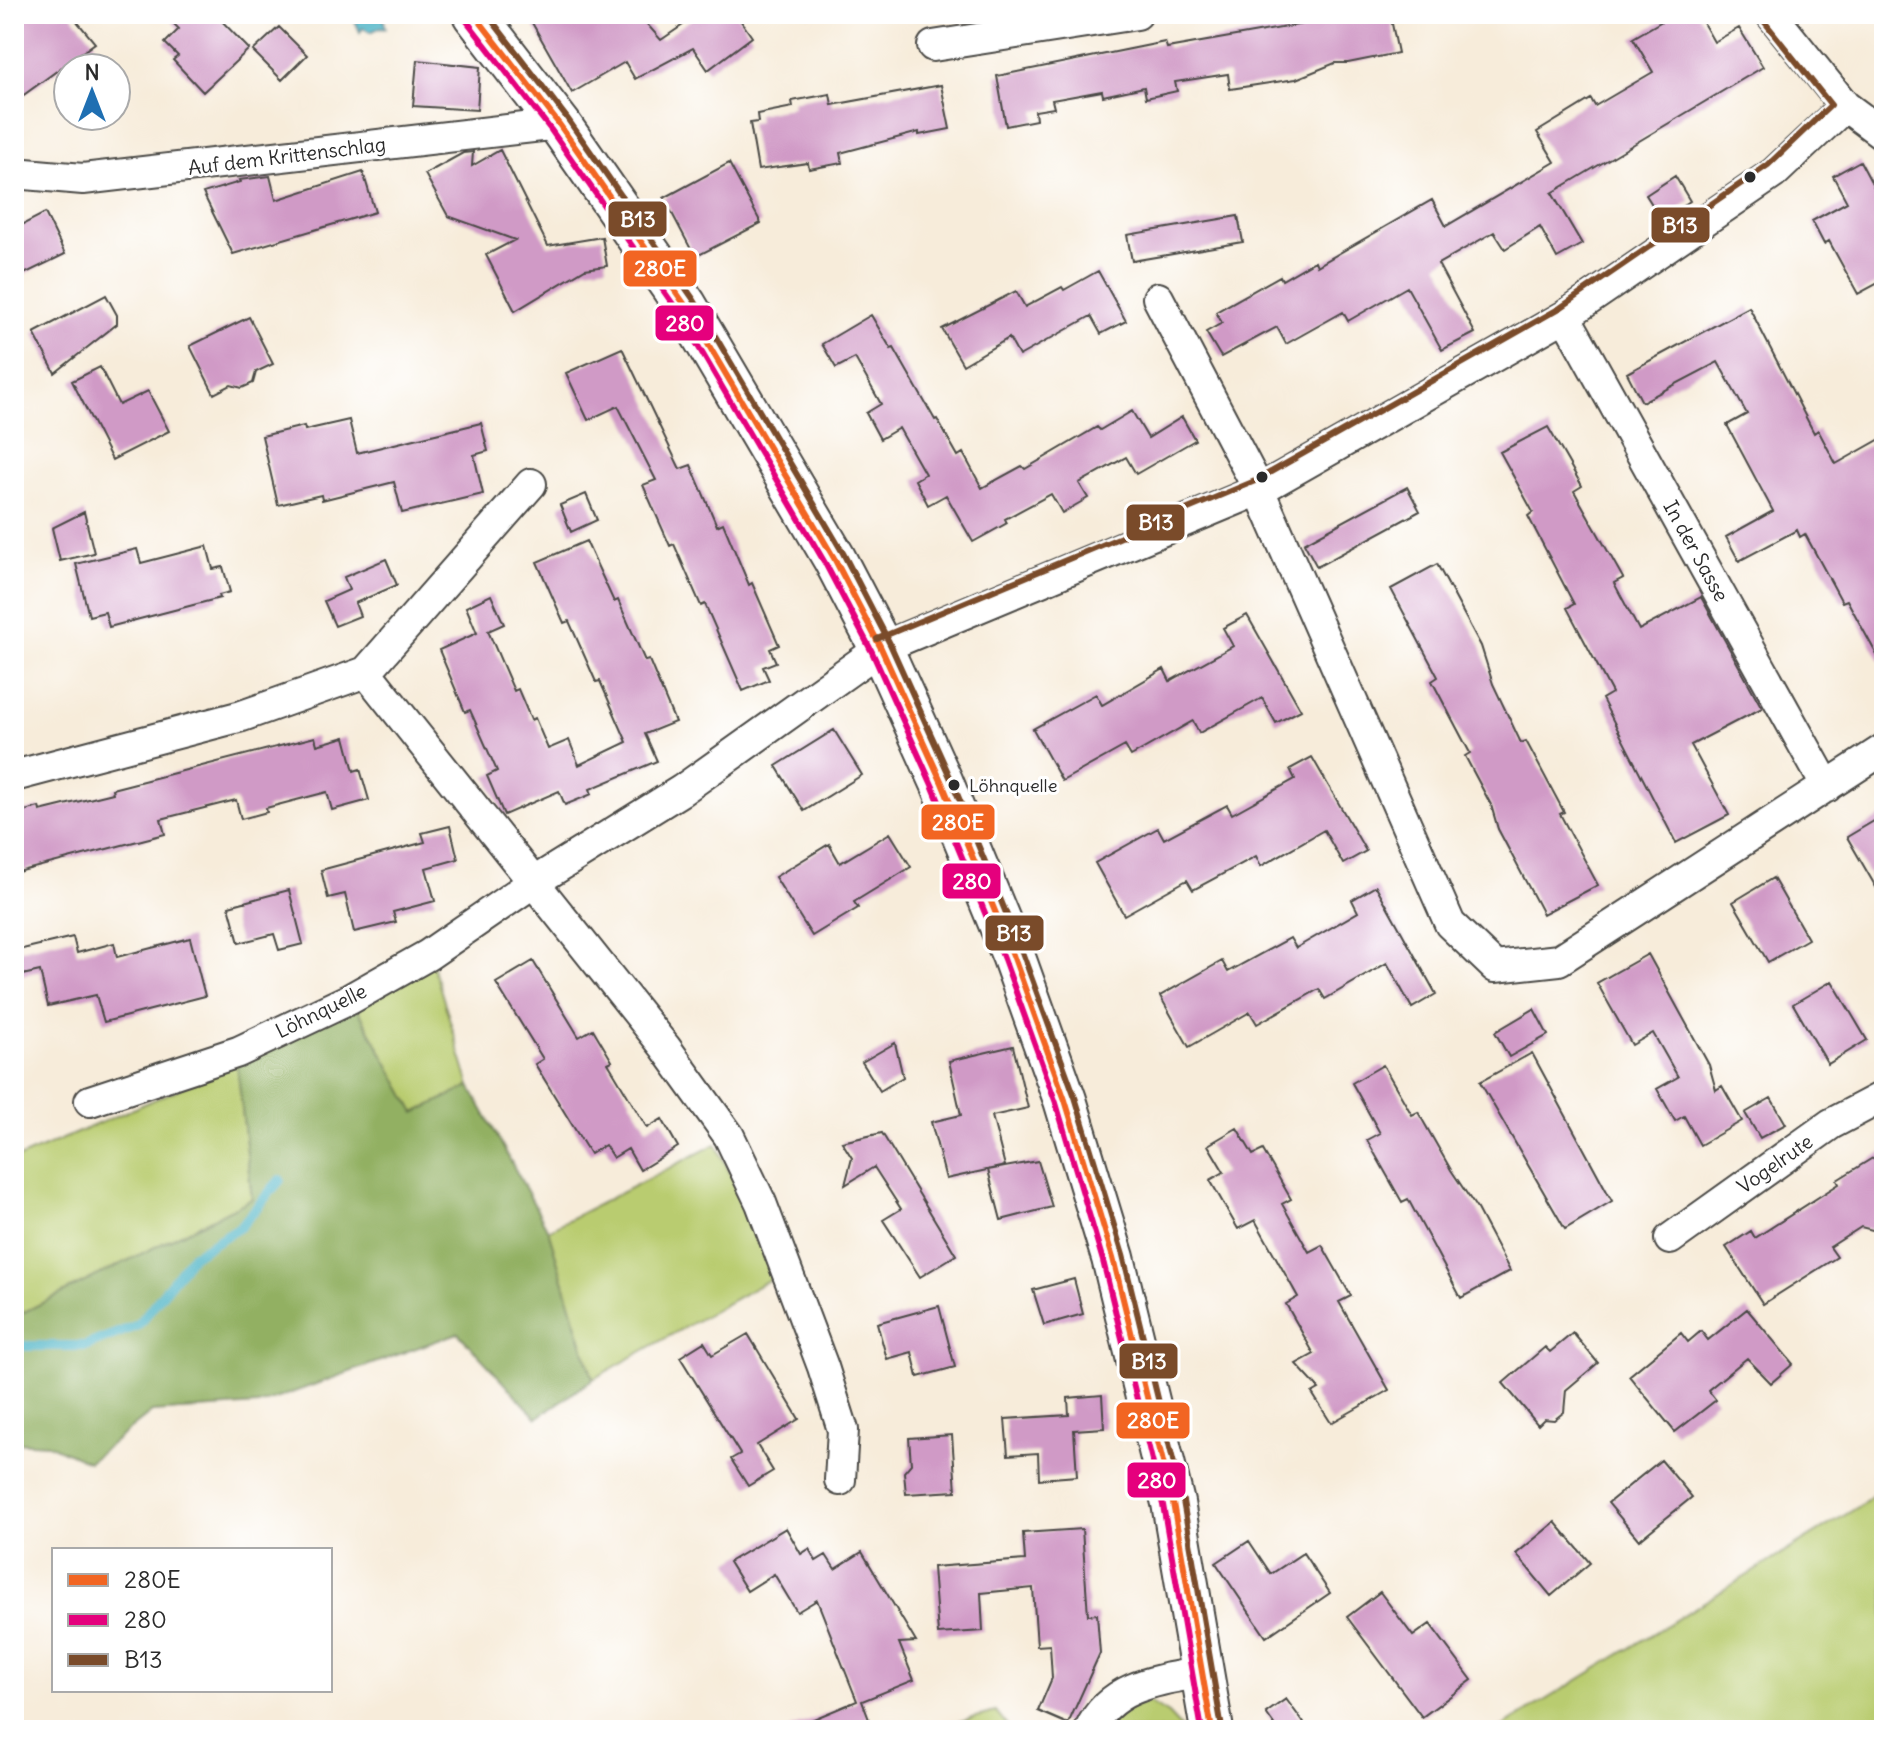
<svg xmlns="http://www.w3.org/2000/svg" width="1898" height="1744" font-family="Delius,sans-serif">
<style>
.green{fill:#b9cc6f;stroke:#727c4d;stroke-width:2}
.forest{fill:#92b062;stroke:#5e6e46;stroke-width:2}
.water{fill:#45b0c3;stroke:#386e77;stroke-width:2}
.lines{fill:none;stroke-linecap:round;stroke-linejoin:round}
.stream{stroke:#45b0c3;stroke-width:10}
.building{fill:#d09ac6}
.street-casing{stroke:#4a4845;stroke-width:34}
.secondary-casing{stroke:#4a4845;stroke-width:46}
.street{stroke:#fff;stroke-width:30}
.secondary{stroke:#fff;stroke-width:42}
.bus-1-casing{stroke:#fff;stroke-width:12}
.bus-2-casing{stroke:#fff;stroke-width:12}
.bus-3-casing{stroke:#fff;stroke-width:12}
.bus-1{stroke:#f26522;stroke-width:6}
.bus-2{stroke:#e5007d;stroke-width:6}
.bus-3{stroke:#7a4b2a;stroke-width:6}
.bus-dot{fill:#2b2b2b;stroke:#fff;stroke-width:3}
.labels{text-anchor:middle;stroke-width:6;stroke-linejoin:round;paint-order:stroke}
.bus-label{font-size:18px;fill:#2b2b2b;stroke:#fff;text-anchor:start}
.street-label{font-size:20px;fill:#2b2b2b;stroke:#fff}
.line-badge{stroke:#fff;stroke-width:3}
.badge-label{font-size:22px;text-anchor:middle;font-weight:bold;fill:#fff}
</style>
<rect width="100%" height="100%" fill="#fff"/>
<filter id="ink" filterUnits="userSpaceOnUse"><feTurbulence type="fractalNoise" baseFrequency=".0125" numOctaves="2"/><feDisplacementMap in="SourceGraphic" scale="16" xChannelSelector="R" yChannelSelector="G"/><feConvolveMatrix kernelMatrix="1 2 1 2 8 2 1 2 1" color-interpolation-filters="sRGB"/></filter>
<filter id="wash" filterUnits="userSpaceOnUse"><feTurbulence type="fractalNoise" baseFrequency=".006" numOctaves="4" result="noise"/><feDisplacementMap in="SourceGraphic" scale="32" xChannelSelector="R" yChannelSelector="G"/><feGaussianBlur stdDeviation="1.8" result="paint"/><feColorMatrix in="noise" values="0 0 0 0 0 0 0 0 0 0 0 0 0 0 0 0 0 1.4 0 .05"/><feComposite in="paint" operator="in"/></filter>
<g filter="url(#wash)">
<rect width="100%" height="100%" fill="#f7ecda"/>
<path class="green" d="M432,962L470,1086L415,1113L356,1006Z
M237,1064L252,1199L14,1317V1160Z
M716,1144L779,1274L593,1379L548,1230Z
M1884,1486V1730H1497L1858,1507Z
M1149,1702L1168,1714L1183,1730H1105L1113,1713Z
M996,1712L1010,1730H926Z"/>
<path class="forest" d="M356,1006L415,1113L470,1086L548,1230L593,1379L537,1418L458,1333L258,1405L152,1412L88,1462L48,1444L14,1442V1317L252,1199L237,1064Z"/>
<path class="water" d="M352,14H382L386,28L381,27L371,32L363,28L360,32Z"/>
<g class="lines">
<path class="stream" d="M14,1346H85L138,1325L192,1256L240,1227L280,1180"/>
</g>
<g id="blocks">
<path class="building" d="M14,14H71L95,43L14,102Z
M164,14H215L249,49L203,92L173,60L178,56L165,43L179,29Z
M527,14H638L661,40L699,14H736L752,37L708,70L693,48L635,79L625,62L572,93Z
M1360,14H1390L1398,53L1348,63H1335L1296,79L1230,89L1228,74L1175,82L1177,91L1146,98L1144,87L1103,96L1102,91L1052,100L1054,108L1035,111L1036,120L1006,126L997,76L1165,42L1167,48Z
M1674,14H1698L1714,42L1739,28L1763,67L1552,193L1582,244L1557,258L1540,227L1505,249L1494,232L1438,264L1475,333L1442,350L1407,287L1348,321L1343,312L1286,344L1277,327L1221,357L1206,332L1222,323L1216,312L1280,276L1282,280L1315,261L1317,266L1432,200L1446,226L1555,162L1537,132L1591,99L1595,106L1653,72L1633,38Z
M279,27L307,55L282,80L253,51Z
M417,60L480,67L477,110L413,106Z
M941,85L950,129L919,135V132L840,153L842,163L809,169L808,163L758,170L750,123L758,122L757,114L793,107L792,101L830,94L832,105Z
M500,150L548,246L602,237L607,266L585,269L515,311L486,255L515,240L448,216L425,174L463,153L473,152L472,166Z
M1860,161L1884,206V280L1858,294L1829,241L1824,244L1812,221L1847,202L1833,176Z
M729,163L761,223L695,257L664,198Z
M363,172L375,212L233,254L203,193L240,182L239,180L270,176L276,200Z
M1675,176L1690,201L1662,220L1646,195Z
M45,213L65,254L14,279V229Z
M1238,216L1243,242L1132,261L1127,235Z
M1098,271L1126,321L1101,334L1091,316L1019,356L1009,338L963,365L942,329L1016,291L1025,307L1062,287L1064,290Z
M106,295L117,315V324L55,373L34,333Z
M1749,307L1814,433L1818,430L1836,464L1884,437V668L1847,600L1842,602L1805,534L1800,537L1797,530L1739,561L1726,537L1773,511L1727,425L1747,414L1718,362L1642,402L1627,373Z
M871,315L891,349L894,348L935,420L937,419L958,456L963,453L982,488L1022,466L1025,469L1097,427L1100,430L1132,411L1148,438L1182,417L1195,440L1136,474L1126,457L1079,483L1088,498L1062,513L1051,494L1005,519L1007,523L973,542L946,495L928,505L915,480L925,474L899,428L880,439L866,413L881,404L855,358L836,368L822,344Z
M249,317L273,364L256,372L253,383L242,388L231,385L214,394L190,346Z
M622,348L680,469L691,465L717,526L723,523L749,585L752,583L779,645L770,649L776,662L763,667L769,680L743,691L705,604L701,606L674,544L670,546L643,485L656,480L618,406L588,420L566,373Z
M100,367L119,405L148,391L169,431L112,460L72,381Z
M349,420L357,453L481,423L488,451L474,455L483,494L402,513L394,482L322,500L321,495L278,505L262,436L304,426L305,430Z
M1548,427L1582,486L1574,491L1623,578L1614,583L1639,630L1701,597L1762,708L1691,745L1729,815L1676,843L1602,699L1612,693L1567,608L1574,604L1528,516L1533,512L1500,452Z
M1407,487L1420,511L1317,567L1304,543Z
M586,494L597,520L571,532L560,505Z
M84,512L94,553L60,561L52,528Z
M586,541L614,602L618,600L645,661L649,660L675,722L645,734L657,761L590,789L592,794L565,805L559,791L504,815L487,776L497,771L470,710L465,712L439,650L477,633L466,607L491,595L504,624L488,631L514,691L518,689L531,720L535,718L548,749L569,740L579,765L627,742L600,681L596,682L569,621L564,623L537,562Z
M207,546L213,569L223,567L230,592L219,595L220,598L109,627L105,612L89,616L76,564L137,549L141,563Z
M386,559L397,585L355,603L360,616L335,626L324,601L349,590L344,577Z
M1437,564L1481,646L1493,684L1521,743L1526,741L1564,812L1560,814L1598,885L1543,914L1498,829L1491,805L1465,756L1470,753L1432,681L1438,677L1391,589Z
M1247,615L1301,710L1276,723L1262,698L1199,733L1193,721L1131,756L1125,746L1062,781L1033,729L1096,694L1102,705L1164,669L1170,681L1233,646L1223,628Z
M834,730L862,775L804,811L776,766Z
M315,737L317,745L345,737L354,771L360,769L369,800L332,810L327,792L266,808L267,812L241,819L236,800L161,819L165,834L14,873V814L39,807L40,811L113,793L112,789Z
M1312,757L1366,851L1343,864L1324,830L1261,866L1256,856L1193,890L1187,880L1124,915L1095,863L1158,828L1164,839L1227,805L1232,814L1295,779L1290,769Z
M1884,815V901L1847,837Z
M450,826L458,859L426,868L435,901L393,912L396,922L354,932L345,894L328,898L321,870L425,842L422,833Z
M890,833L911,867L854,902L858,908L812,936L775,877L829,844L840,863Z
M1773,878L1808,939L1768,962L1733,902Z
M1376,886L1436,994L1412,1008L1387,963L1325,999L1319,989L1257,1024L1250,1012L1189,1047L1160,996L1222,961L1228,972L1290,938L1296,948L1358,912L1352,900Z
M289,890L303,944L279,950L274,934L239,943L229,906Z
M73,937L77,953L114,943L117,957L190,938L205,996L104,1022L96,995L48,1006L40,971L18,976L14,951Z
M1648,954L1709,1065L1716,1090L1722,1086L1742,1121L1700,1145L1684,1116L1675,1121L1657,1089L1678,1077L1653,1033L1632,1045L1597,983Z
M533,961L579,1037L593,1029L612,1061L608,1063L647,1128L662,1119L678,1147L640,1170L628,1149L613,1158L605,1145L590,1154L535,1064L543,1059L496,983Z
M1832,981L1867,1040L1828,1064L1793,1004Z
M1534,1009L1548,1035L1509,1057L1495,1032Z
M895,1043L903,1077L880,1091L862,1062Z
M1013,1046L1028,1108L992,1116L1005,1166L946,1179L931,1122L961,1115L949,1061Z
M1532,1053L1612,1201L1565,1229L1480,1082Z
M1383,1065L1412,1115L1418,1112L1451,1170L1477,1209L1510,1271L1461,1298L1408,1199L1402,1202L1367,1140L1380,1133L1352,1083Z
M1771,1098L1786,1124L1760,1138L1745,1113Z
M1237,1128L1253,1155L1263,1150L1291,1199L1282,1204L1309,1252L1322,1245L1351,1296L1339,1302L1389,1390L1331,1423L1312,1393L1319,1389L1296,1364L1314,1354L1286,1304L1298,1297L1255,1220L1238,1229L1210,1180L1224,1172L1208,1145Z
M882,1133L956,1255L920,1277L883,1220L901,1209L874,1167L845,1185L852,1158L842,1142Z
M1884,1151V1233L1861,1227L1830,1247L1837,1257L1763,1304L1726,1247L1751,1231L1755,1238L1839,1184L1837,1180Z
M1038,1161L1052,1207L1001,1220L988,1170Z
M1074,1279L1083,1314L1044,1325L1033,1290Z
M939,1306L955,1367L918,1377L912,1352L887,1359L877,1323Z
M1747,1309L1793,1364L1771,1383L1747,1358L1708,1390L1716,1400L1675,1432L1629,1376L1681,1333L1688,1342L1701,1331L1708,1340Z
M1573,1333L1598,1363L1566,1390L1564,1412L1554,1420L1544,1419L1538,1425L1503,1383L1545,1347L1550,1352Z
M748,1334L799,1419L757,1445L773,1471L748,1486L731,1459L740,1454L680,1357L704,1342L712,1355Z
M1102,1395L1104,1428L1074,1430L1077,1476L1039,1479L1038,1453L1008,1455L1005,1419L1069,1415L1068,1398Z
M952,1435L956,1491L906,1494L904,1472L911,1464L909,1438Z
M1661,1460L1692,1497L1639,1540L1608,1503Z
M1555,1522L1590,1563L1551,1596L1516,1554Z
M786,1528L801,1554L809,1549L816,1561L826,1555L835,1569L862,1552L916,1642L899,1643L914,1680L862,1701L873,1730H787L857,1701L817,1600L797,1612L774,1574L747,1591L729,1562Z
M1082,1529L1088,1615L1097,1614L1100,1653L1068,1724L1038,1711L1052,1678L1050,1645L1037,1646L1033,1588L981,1593L983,1631L938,1634L933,1567L1025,1560L1023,1533Z
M1249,1541L1271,1574L1303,1553L1330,1593L1266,1637L1216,1563Z
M1380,1592L1413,1636L1430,1624L1472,1680L1422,1717L1347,1617Z
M1286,1699L1309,1730H1278L1266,1713Z"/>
</g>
</g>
<g filter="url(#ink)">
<use href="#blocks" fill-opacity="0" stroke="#4a4845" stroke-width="2"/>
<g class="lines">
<defs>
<path id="street" d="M1771,14L1845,106L1884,135
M933,46L1137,14
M14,173L83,179L559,124
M1158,298L1259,490L1450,924L1495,967L1559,960L1884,749
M1565,316L1827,787
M531,484L366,672L665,1047L729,1136L761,1203L823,1367L843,1430L840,1480
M14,776L242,716L366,672
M90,1101L238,1052L350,999L428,955L534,882L682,790L881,648L1259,490L1565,316L1774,173L1845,106
M1670,1239L1831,1124L1884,1096
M1090,1730C1110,1685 1159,1680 1203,1672"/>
<path id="secondary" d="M474,14L559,124L685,305L834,558L881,648L942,783L1013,955L1065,1100L1113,1258L1173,1503L1212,1730"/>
</defs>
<use href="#street" class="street-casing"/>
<use href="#secondary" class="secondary-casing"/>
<use href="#street" class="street"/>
<use href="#secondary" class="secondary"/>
<defs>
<path id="bus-1" d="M474,14L559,124L685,305L834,558L881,648L942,783L1013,955L1065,1100L1113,1258L1173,1503L1212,1730"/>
<path id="bus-2" d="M466,20L551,130L677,310L825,563L872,652L933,787L1004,959L1056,1103L1103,1261L1163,1505L1202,1730"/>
<path id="bus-3" d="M487,14L567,118L694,300L843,553L890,644L951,779L1022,952L1075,1097L1123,1255L1183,1501L1222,1728
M877,639L1255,481L1560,308L1768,165L1831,105L1763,20"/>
</defs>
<use href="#bus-1" class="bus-1-casing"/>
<use href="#bus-2" class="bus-2-casing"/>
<use href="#bus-3" class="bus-3-casing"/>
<use href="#bus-1" class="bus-1"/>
<use href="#bus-2" class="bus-2"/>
<use href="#bus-3" class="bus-3"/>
</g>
</g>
<g class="bus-dot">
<circle cx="1750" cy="177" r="7"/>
<circle cx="1262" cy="477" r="7"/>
<circle cx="954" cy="785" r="7"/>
</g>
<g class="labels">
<g class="bus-label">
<text x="969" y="792">Löhnquelle</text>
</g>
<g class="street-label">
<text transform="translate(287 156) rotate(-7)" y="7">Auf dem Krittenschlag</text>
<text transform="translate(1696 551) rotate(61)" y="7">In der Sasse</text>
<text transform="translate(321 1011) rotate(-26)" y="7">Löhnquelle</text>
<text transform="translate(1775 1164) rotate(-35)" y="7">Vogelrute</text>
</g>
</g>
<g class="line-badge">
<rect x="607" y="200" width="61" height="38" rx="8" fill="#7a4b2a"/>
<rect x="1650" y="206" width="61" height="38" rx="8" fill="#7a4b2a"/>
<rect x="622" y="249" width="76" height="39" rx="8" fill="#f26522"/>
<rect x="654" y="304" width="61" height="38" rx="8" fill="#e5007d"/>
<rect x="1125" y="503" width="61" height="39" rx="8" fill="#7a4b2a"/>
<rect x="920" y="803" width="76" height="38" rx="8" fill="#f26522"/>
<rect x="941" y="862" width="61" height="38" rx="8" fill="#e5007d"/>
<rect x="984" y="914" width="61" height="38" rx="8" fill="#7a4b2a"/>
<rect x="1118" y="1342" width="61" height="38" rx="8" fill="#7a4b2a"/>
<rect x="1115" y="1401" width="76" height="39" rx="8" fill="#f26522"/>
<rect x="1126" y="1461" width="61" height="38" rx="8" fill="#e5007d"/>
</g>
<g class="badge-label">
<text x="638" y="227">B13</text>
<text x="1680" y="233">B13</text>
<text x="660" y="276">280E</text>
<text x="685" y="331">280</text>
<text x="1156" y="530">B13</text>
<text x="958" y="830">280E</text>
<text x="972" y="889">280</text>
<text x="1014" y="941">B13</text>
<text x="1149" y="1369">B13</text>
<text x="1153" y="1428">280E</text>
<text x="1157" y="1488">280</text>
</g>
<rect width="1898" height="1744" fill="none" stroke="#fff" stroke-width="48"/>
<rect x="52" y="1548" width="280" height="144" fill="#ffffff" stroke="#aaaaaa" stroke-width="2"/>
<rect x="68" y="1574" width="40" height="12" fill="#f26522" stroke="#aaaaaa" stroke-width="2"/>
<text x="124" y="1588" font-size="24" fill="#2b2b2b">280E</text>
<rect x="68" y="1614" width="40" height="12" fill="#e5007d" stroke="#aaaaaa" stroke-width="2"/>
<text x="124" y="1628" font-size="24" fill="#2b2b2b">280</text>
<rect x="68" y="1654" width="40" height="12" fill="#7a4b2a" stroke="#aaaaaa" stroke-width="2"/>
<text x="124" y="1668" font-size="24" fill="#2b2b2b">B13</text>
<g transform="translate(92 92)"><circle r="38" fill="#ffffff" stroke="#aaaaaa" stroke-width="2"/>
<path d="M0-6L14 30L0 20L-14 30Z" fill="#1f6fb2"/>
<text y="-12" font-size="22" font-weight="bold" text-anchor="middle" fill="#2b2b2b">N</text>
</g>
</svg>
